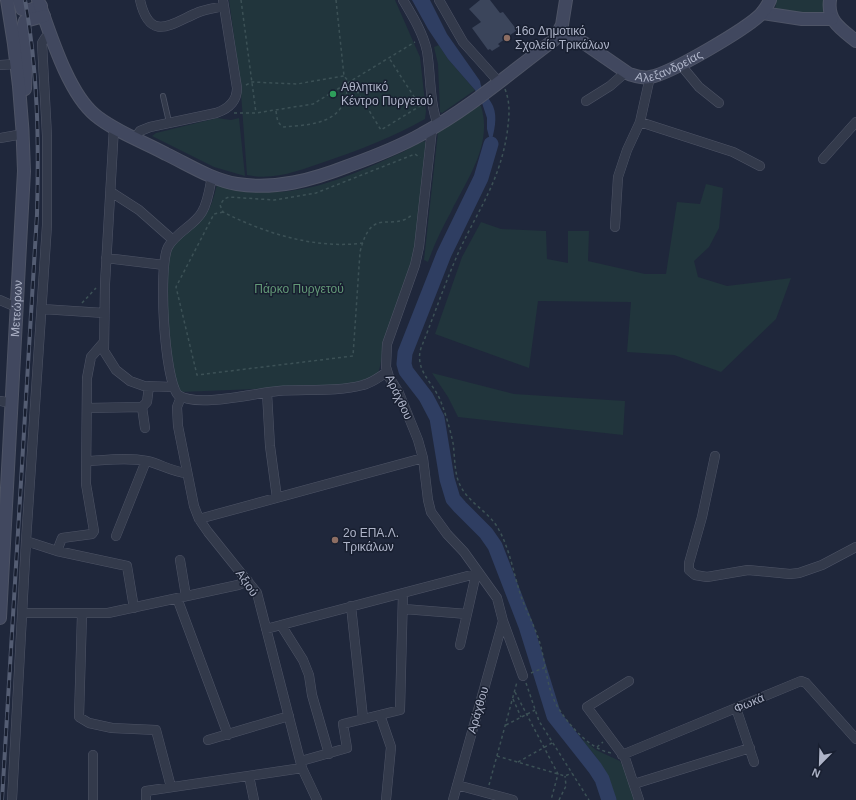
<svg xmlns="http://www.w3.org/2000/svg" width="856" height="800" font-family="Arial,sans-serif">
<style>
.green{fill:#21353c}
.water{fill:#2f3e62}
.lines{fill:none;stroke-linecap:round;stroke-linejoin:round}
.river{stroke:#2f3e62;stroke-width:15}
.building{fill:#3b455b}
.lane-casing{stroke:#4e5466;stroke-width:6}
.street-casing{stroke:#4e5466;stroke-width:10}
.secondary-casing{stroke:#4e5466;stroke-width:14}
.path{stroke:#3c5156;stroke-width:1.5;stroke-dasharray:3 3;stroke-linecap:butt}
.lane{stroke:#333a4b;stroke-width:4.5}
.street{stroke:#333a4b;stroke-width:9}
.secondary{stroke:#41485f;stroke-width:12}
.rail-casing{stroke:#545d73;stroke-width:4}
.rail{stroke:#181f30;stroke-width:2.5;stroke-dasharray:8;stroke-linecap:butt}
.education-dot{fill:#8d6e63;stroke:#181f30;stroke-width:1.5}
.leisure-dot{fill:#2e9e5b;stroke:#181f30;stroke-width:1.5}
.labels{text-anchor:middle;stroke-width:3;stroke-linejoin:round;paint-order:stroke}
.poi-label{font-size:12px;fill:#aeb4c8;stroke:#181f30;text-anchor:start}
.street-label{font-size:12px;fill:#aeb4c8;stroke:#181f30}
.park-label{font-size:12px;fill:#639a77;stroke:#181f30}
</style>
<rect width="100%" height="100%" fill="#1f273b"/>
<path class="green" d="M229,0H395L420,57L426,111L425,119C393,137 362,149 327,161C300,170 275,181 247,175L240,80Z
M776,0H824L823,12L819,14L775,13Z
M439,45L448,59L475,90L442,113L440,112L438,64L434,47Z
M478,105L481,106C493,145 467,179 451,212C442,228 434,245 428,262L424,260L438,132Z
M217,118L231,120L239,118L245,176L214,167L152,136L156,133Z
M424,141L428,144L416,249L382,353C379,381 377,376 352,385L180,392L177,388C172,357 156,266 176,240C184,230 197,223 206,214C212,206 214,195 217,185C285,204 335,183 396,155C406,151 414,145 424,141Z
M706,184L723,188L719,228L709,247L694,261L698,277L727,286L791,278L776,319L721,372L674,355L627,352L631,302L538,301L529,368L435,334L462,257L481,222L501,229L546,231L547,259L568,263V231H589L588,261L645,274H666L677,202L700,204Z
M432,373L514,394L625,401L623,435L458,417L448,397Z
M584,740L596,750L620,761L625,770L634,800H616C608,773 601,762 583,741Z"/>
<path class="water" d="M412,0H430L447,34L480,81C481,91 489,97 493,106C498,118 494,131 491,144L487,129V118L482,103L475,90L448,59L428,29Z"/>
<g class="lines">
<path class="river" d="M491,144L481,178L444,254L405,353L404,364L406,371L426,397L437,418L447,479L453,499L460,507L486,533L495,546L526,626L554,716L595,768L602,779L609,800"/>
</g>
<path class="building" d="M480,0H490L500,13L503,12L517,30L498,44L500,46L492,51L490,49L488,50L472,28L481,22L469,9Z"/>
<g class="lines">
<defs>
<path id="lane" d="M163,96L169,122"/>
<path id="street" d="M140,0C150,44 172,23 199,12C207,9 216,8 224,6
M403,0C412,15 423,33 427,51C431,75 429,101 438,125
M439,0L463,42L498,81
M680,64L699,87L719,103
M0,65L16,64
M586,101L610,86L626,72
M640,122L733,152L760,166
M114,127L105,284L104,351L116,370L130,381L144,386L173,387
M432,129L419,247L415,265L387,344L386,367L389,377L399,393L418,440L423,458L428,500L431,512L447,534L464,552L497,598L503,621L523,676
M0,138L23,134
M135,138L140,131L150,127L216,113C228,109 237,102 237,88L223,0
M823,159L856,122
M212,176C210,187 208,202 202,212C194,226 176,232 168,247C158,266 164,379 178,395C198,408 254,393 278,391C306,389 336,392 363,385C372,383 379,377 387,372
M111,192L139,210L173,240
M615,227L618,177L627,150L640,122L650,77
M106,258L164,265
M0,300L16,307
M42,309L104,313
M267,393L270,446L277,498
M181,397L177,407L178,426L194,506L199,519L208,532L257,593L302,768L317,800
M0,401L11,403
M142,407L145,428
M87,408L142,407L147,402L149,386
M715,456L702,517L689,563V570L695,575L707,577L748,570L790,574L799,573L822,565L856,547
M88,461C107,460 128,457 147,461C161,464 172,472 187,473
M199,519L423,458
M116,536L146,461
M26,541L57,551L127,566L134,608
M57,551L62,538L92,534L94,531L86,484L87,378L91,357L103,343
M180,560L186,596
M177,598L228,735
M351,606L363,718
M404,609L467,614
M23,613H108L238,585L248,581
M82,614L79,717L89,723L112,728L156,730L171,787
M281,625L303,660L309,675L312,695L329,754
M266,629L479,573
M460,645L476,574
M629,681L587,707L625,758L639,800
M736,708L754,762
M380,715L391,747L386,800
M208,740L289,716
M93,755V800
M622,755L801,681L806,683L856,739
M301,761L347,748L343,724L400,710L403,593
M249,776L254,800
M634,784L750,748
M457,785L513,800
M12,800L26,541L47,225V136L42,43L45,38L51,35
M146,800V791L302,768
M453,800L503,621"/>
<g id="secondary">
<path d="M19,0L22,9L27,11L41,6"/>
<path d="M38,0C50,33 68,93 95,115C114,131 144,142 166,154C189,165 212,180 237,184C276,190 312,180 348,166C373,157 399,147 422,134C469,109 511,72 554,40L562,25L566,0"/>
<path d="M830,0C827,21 841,29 856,41"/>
<path d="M762,13L802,19H832"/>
<path id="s1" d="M559,33L584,43L629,74C636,76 643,79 650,77C670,74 748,28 762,13C765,9 768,5 770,0"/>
<path d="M25,89L26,65L23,28L25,21L44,16"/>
<path id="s2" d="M0,618L24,171C23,114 17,56 7,0"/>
</g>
</defs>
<use href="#lane" class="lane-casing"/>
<use href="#street" class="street-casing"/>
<use href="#secondary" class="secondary-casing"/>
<path class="path" d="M241,0L256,113
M336,0L344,76L357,91L381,130L420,106L389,58
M246,85L252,82L297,84L344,76
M505,89C511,105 509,117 507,134C499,182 480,207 460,249C446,280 434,316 421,348C414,371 434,383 441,402C446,415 450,429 453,443C455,456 454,473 460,485C469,504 490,512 499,530C511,552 514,577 522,599C528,615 537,631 541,647C546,667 547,688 557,706C568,724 589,749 611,753
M276,111C277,118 277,124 284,127C304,125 333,125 343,104C346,98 347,90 349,83
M234,113H256L313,104L415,42
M223,212L214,214L176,287L197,375L353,356L360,252C372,203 392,234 413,214
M363,243C318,249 271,235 231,216L223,212L220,205L224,199L229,197L274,200L316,193L415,154L420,158
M82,303L96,288
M531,673L546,667
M526,683L539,721L589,800
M515,692L558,774L551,800
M513,699L521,717
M506,725L535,710
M597,747L603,742
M497,756L565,776L572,773
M518,762L552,743
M489,785L517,682
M559,800L566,786L565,776"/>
<use href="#lane" class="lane"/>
<use href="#street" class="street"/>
<use href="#secondary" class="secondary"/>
<defs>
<path id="rail" d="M2,800L37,214C39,142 38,71 25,0"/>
</defs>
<use href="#rail" class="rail-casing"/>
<use href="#rail" class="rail"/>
</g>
<g class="education-dot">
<circle cx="507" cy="38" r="4"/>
<circle cx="335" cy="540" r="4"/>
</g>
<circle class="leisure-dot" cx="333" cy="94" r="4"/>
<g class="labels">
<g class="poi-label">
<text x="515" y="35">16ο Δημοτικό<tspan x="515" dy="14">Σχολείο Τρικάλων</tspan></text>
<text x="341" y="91">Αθλητικό<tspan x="341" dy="14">Κέντρο Πυργετού</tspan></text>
<text x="343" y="537">2ο ΕΠΑ.Λ.<tspan x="343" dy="14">Τρικάλων</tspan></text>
</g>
<g class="street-label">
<text dy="4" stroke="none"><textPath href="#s1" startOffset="124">Αλεξανδρείας</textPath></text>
<text dy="4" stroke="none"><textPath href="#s2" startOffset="310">Μετεώρων</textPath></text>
<text transform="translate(399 397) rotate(65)" y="4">Αράχθου</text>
<text transform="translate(247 583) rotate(55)" y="4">Αξιού</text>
<text transform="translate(749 703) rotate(-23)" y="4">Φωκά</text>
<text transform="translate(478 710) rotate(-74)" y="4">Αράχθου</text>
</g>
<g class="park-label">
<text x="299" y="293">Πάρκο Πυργετού</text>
</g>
</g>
<g transform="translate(820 764) rotate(203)" stroke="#181f30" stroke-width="3" paint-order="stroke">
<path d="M0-3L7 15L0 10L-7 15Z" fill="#aeb4c8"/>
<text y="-6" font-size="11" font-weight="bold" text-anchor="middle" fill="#aeb4c8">N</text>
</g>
</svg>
